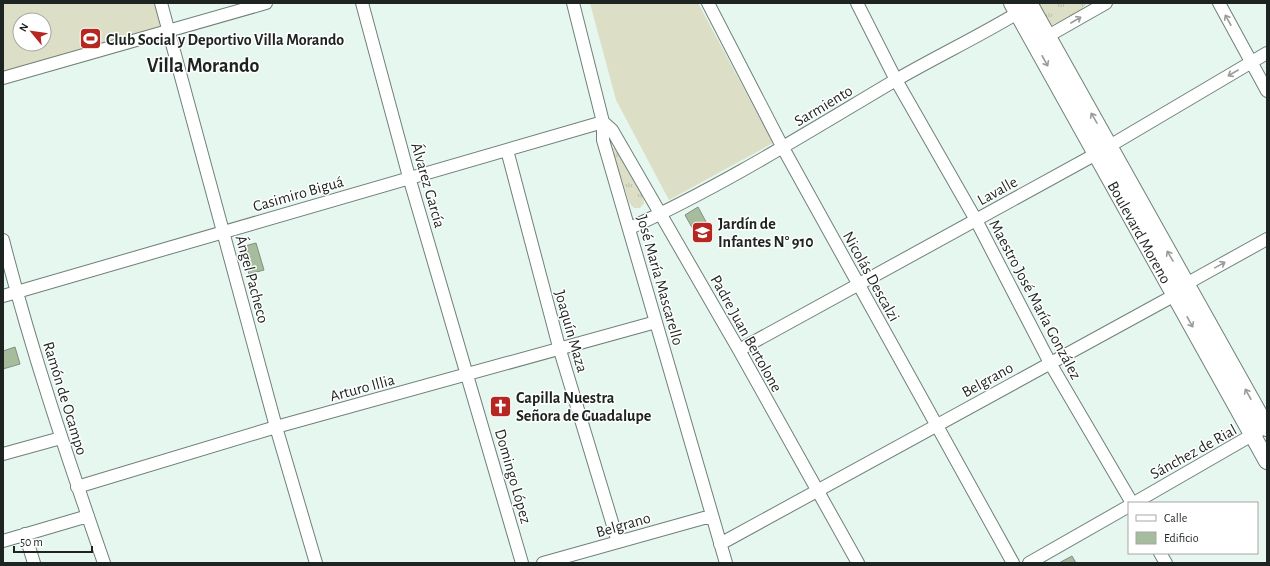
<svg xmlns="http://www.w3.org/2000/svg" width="1270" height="566" font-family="'Alegreya Sans',sans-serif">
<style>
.grass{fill:url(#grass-tufts)}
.pitch{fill:#dcdec5;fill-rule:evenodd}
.building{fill:#a5bd9d;stroke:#838d80}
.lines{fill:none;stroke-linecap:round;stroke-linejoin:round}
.minor-casing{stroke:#708079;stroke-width:14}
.major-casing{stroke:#708079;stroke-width:18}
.minor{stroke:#fff;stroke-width:12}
.major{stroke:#fff;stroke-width:16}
.oneway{stroke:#9a9c9b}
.labels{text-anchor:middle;stroke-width:3;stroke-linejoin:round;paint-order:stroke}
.poi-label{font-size:16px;font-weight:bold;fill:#1e2421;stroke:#fff;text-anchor:start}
.street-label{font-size:16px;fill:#1e2421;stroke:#fff}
.district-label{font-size:20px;font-weight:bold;fill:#1e2421;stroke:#fff}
</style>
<defs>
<pattern id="grass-tufts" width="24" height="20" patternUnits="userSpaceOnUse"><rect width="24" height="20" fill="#dcdec5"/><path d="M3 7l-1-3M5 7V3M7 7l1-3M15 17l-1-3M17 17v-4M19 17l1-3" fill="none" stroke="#bcbea9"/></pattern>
</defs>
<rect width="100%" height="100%" fill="#e5f7ee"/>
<path class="grass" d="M1037,3H1086V4L1081,10L1052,25L1047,20Z
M613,148L617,149L643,195L644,203L640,208H634L629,202L613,151Z"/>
<path class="pitch" d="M3,3H154L160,22L159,30L3,76ZM20,20H44V44H20Z
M590,3H698L773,143L669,200L616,100Z"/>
<path class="building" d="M698,207L711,231L698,238L685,215Z
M256,243L264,270L249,274L241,247Z
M15,347L20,364L3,369V351Z
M1072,556L1076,563H1059Z"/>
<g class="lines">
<defs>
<path id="minor" d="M161,3L276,427L316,563
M362,3L409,177L522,563
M573,3L603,122V140L726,563
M708,3L783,148L1013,563
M857,3L896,80L976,220L1050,363L1132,503
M1219,3L1267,91
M1041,40L1106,3
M3,78L266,3
M603,122L612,130L739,350L858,563
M507,150L559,347L618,542
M630,228C722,186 808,132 894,81C937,56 982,35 1024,9
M3,240C31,350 67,456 104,563
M3,296L603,122
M739,350L1096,154L1267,53
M3,454L61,438
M77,487L276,427L656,322
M1134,503L1259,431
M25,534L34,563
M3,541L88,516
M720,544L1175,295L1186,284L1267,239
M1160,553L1166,563
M543,563L711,516
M1029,563L1129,506"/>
<path id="major" d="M1012,3L1267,461
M1029,3L1267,428"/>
</defs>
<use href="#minor" class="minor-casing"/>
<use href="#major" class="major-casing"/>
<use href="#minor" class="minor"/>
<use href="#major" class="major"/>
</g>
<defs><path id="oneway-shaft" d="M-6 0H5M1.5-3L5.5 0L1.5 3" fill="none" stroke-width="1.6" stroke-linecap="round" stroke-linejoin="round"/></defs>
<g class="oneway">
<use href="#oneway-shaft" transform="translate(1076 20) rotate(-30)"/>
<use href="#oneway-shaft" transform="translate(1228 20) rotate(-119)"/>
<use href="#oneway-shaft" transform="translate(1045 61) rotate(61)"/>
<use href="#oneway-shaft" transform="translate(1233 73) rotate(150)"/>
<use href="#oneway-shaft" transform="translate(1094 118) rotate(-120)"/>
<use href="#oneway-shaft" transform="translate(1170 256) rotate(-120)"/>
<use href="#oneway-shaft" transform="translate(1220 265) rotate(-29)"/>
<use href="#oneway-shaft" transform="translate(1190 322) rotate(61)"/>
<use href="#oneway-shaft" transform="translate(1248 394) rotate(-119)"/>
</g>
<defs>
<symbol id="stadium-square" viewBox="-11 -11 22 22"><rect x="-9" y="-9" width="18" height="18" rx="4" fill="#b62721" stroke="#fff"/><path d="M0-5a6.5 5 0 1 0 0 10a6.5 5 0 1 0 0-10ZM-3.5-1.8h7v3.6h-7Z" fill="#fff"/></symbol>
<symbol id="school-square" viewBox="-11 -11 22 22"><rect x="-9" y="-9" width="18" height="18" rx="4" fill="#b62721" stroke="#fff"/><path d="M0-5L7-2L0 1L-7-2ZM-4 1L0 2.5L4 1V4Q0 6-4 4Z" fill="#fff"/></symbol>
<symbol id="church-square" viewBox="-11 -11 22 22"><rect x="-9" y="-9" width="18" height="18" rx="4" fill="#b62721" stroke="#fff"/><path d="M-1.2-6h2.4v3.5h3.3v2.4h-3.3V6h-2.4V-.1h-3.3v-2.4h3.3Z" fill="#fff"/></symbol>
</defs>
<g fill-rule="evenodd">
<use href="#stadium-square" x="78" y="26" width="25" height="25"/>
<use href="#school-square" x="690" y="220" width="25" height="25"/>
<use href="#church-square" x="488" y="394" width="25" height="25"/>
</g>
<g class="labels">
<g class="poi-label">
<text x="106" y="45">Club Social y Deportivo Villa Morando</text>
<text x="718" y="229">Jardín de<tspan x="718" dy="18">Infantes N° 910</tspan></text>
<text x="516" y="403">Capilla Nuestra<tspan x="516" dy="18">Señora de Guadalupe</tspan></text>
</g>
<g class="street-label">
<text transform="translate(823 105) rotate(-31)" y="6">Sarmiento</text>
<text transform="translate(429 185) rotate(74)" y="6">Álvarez García</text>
<text transform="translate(997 190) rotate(-29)" y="6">Lavalle</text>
<text transform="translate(298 193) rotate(-16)" y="6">Casimiro Biguá</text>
<text transform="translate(1140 232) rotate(61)" y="6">Boulevard Moreno</text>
<text transform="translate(872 276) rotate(61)" y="6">Nicolás Descalzi</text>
<text transform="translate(253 279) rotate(75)" y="6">Ángel Pacheco</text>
<text transform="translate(661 280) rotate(74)" y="6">José María Mascarello</text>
<text transform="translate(1036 299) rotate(62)" y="6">Maestro José María González</text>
<text transform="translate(572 331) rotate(74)" y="6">Joaquín Maza</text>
<text transform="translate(747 333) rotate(61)" y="6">Padre Juan Bertolone</text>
<text transform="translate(987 379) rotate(-29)" y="6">Belgrano</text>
<text transform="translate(362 387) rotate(-15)" y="6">Arturo Illia</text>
<text transform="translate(66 398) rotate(73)" y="6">Ramón de Ocampo</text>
<text transform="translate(1193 451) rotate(-29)" y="6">Sánchez de Rial</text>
<text transform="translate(514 476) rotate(74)" y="6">Domingo López</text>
<text transform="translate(623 524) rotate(-16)" y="6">Belgrano</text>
</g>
<g class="district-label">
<text x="203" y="72">Villa Morando</text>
</g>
</g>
<rect width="1270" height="566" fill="none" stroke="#1e2421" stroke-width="8"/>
<rect x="1128" y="502" width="130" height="52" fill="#ffffff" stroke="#a5a7a6"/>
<rect x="1136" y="515" width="20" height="6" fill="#ffffff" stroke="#a5a7a6"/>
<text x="1164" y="522" font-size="12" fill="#1e2421">Calle</text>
<rect x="1136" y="532" width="20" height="12" fill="#a5bd9d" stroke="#a5a7a6"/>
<text x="1164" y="542" font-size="12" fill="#1e2421">Edificio</text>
<g transform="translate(32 32) rotate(299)"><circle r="19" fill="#ffffff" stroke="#a5a7a6"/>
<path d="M0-3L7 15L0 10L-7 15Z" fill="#b62721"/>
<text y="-6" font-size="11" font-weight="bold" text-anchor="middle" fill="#1e2421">N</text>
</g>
<path d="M14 546v6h78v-6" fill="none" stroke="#1e2421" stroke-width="2"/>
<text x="20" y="546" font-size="12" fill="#1e2421" stroke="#ffffff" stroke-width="3" paint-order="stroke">50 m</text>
</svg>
